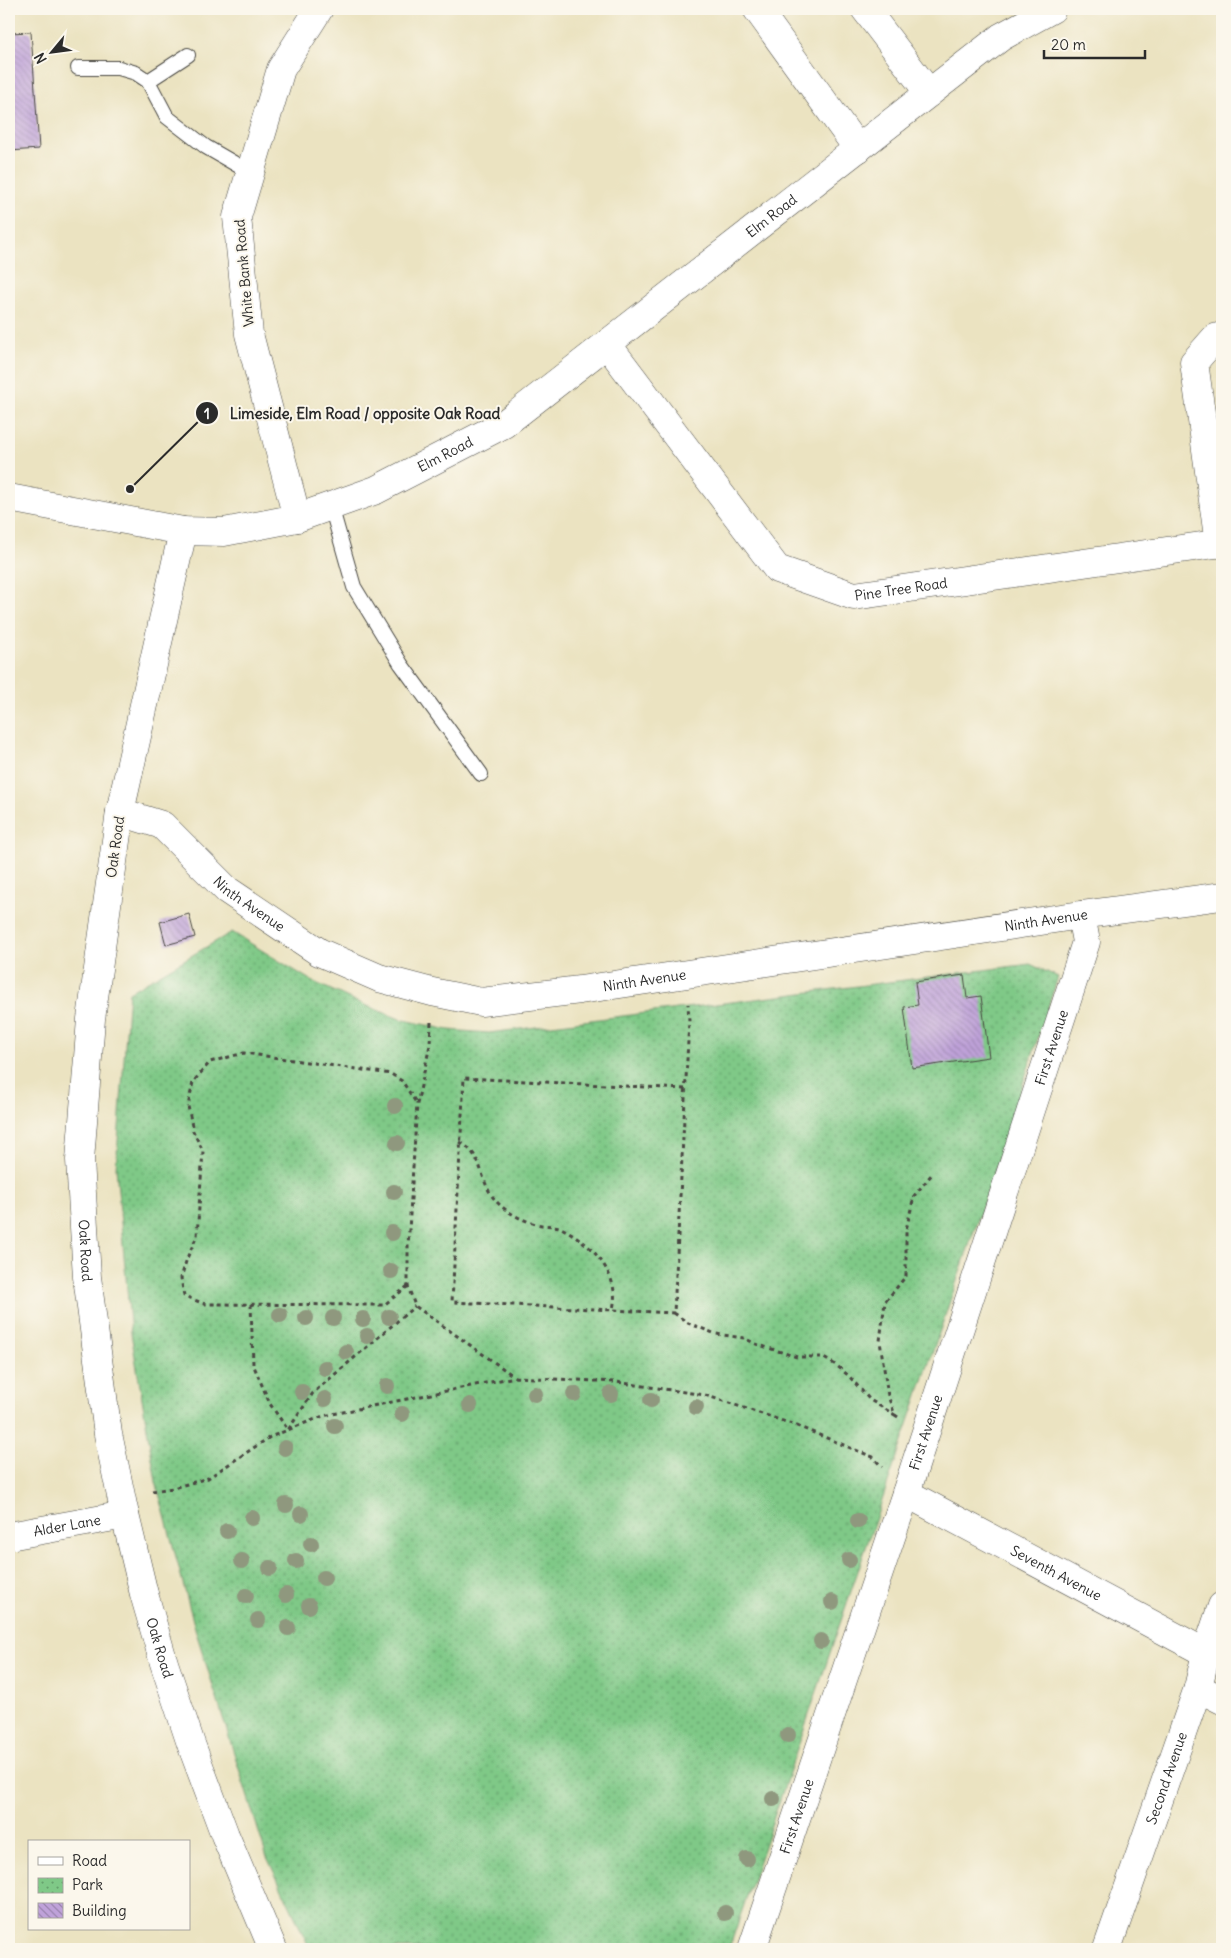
<svg xmlns="http://www.w3.org/2000/svg" width="1231" height="1958" font-family="Delius,sans-serif">
<style>
.park{fill:url(#park-dots);stroke:#557a59}
.building{fill:url(#building-back-hatch)}
.lines{fill:none;stroke-linecap:round;stroke-linejoin:round}
.service-casing{stroke:#484742;stroke-width:16}
.minor-casing{stroke:#484742;stroke-width:29}
.tertiary-casing{stroke:#484742;stroke-width:29}
.path{stroke:#484742;stroke-width:3;stroke-dasharray:4 4;stroke-linecap:butt}
.service{stroke:#fff;stroke-width:14}
.minor{stroke:#fff;stroke-width:28}
.tertiary{stroke:#fff;stroke-width:28}
.tree{fill:#8f987e}
.labels{text-anchor:middle;stroke-width:4;stroke-linejoin:round;paint-order:stroke}
.street-label{font-size:14px;fill:#2b2b2b;stroke:#fbf7ec}
.leader{fill:none;stroke:#2b2b2b;stroke-width:2}
.callout-dot{fill:#2b2b2b;stroke:#fbf7ec;stroke-width:2}
.mark-label{font-size:15px;text-anchor:middle;font-weight:bold;fill:#fff}
.callout-label{font-size:15px;text-anchor:middle;font-weight:bold;fill:#2b2b2b;stroke:#fbf7ec;stroke-width:4;stroke-linejoin:round;paint-order:stroke}
</style>
<defs>
<pattern id="park-dots" width="8" height="8" patternUnits="userSpaceOnUse" patternTransform="scale(1.25)"><rect width="8" height="8" fill="#7fc987"/><path d="M2 2h.1M6 6h.1" fill="none" stroke="#68a36f" stroke-width="1.8" stroke-linecap="round"/></pattern>
<pattern id="building-back-hatch" width="6" height="6" patternUnits="userSpaceOnUse" patternTransform="scale(1.25)"><rect width="6" height="6" fill="#bfa2d9"/><path d="M-1 5l2 2M0 0l6 6M5-1l2 2" fill="none" stroke="#9b84b0"/></pattern>
</defs>
<rect width="100%" height="100%" fill="#fbf7ec"/>
<filter id="ink" filterUnits="userSpaceOnUse"><feTurbulence type="fractalNoise" baseFrequency=".02" numOctaves="2"/><feDisplacementMap in="SourceGraphic" scale="10" xChannelSelector="R" yChannelSelector="G"/><feConvolveMatrix kernelMatrix="1 2 1 2 8 2 1 2 1" color-interpolation-filters="sRGB"/></filter>
<filter id="wash" filterUnits="userSpaceOnUse"><feTurbulence type="fractalNoise" baseFrequency=".0096" numOctaves="4" result="noise"/><feDisplacementMap in="SourceGraphic" scale="20" xChannelSelector="R" yChannelSelector="G"/><feGaussianBlur stdDeviation="1.12" result="paint"/><feColorMatrix in="noise" values="0 0 0 0 0 0 0 0 0 0 0 0 0 0 0 0 0 1.4 0 .05"/><feComposite in="paint" operator="in"/></filter>
<g filter="url(#wash)">
<rect width="100%" height="100%" fill="#ebe3c1"/>
<path class="park" d="M232,932L312,981L355,1001L400,1019L449,1030L489,1033L1030,964L1058,977L991,1181L729,1949H310L266,1855L196,1632L156,1482L131,1333L116,1168L129,992Z"/>
<g id="blocks">
<path class="building" d="M31,32L39,149L9,151V33Z
M189,914L195,937L166,945L160,922Z
M964,975L967,998L981,996L989,1057L912,1068L904,1007L918,1005L915,982Z"/>
</g>
</g>
<g filter="url(#ink)">
<use href="#blocks" fill-opacity="0" stroke="#484742" stroke-width="1"/>
<g class="lines">
<defs>
<path id="service" d="M78,68H119L136,73L148,81L167,117L206,147L251,173
M148,81L188,55
M331,506L354,587L401,664L481,774"/>
<g id="minor">
<path d="M757,9L858,149"/>
<path d="M865,9L929,93"/>
<path id="s1" d="M607,344L777,569L854,596L1222,543"/>
<path d="M297,518L249,334L237,217L281,69L319,9"/>
<path id="s2" d="M183,531L120,812L91,1019L80,1160L87,1277L108,1434L125,1515L144,1594L164,1663L191,1744L225,1835L273,1949"/>
<path d="M1219,544L1194,362L1215,338L1222,336"/>
<path id="s3" d="M120,812L162,825L227,890L319,952L379,978L432,992L481,1002L580,990L1081,915L1222,896"/>
<path id="s4" d="M906,1493L1206,1653"/>
<path id="s5" d="M9,1536L125,1515"/>
<path d="M1198,1688L1222,1700"/>
<path id="s6" d="M752,1949L906,1493L1086,942L1081,915"/>
<path id="s7" d="M1107,1949L1198,1688L1206,1653L1222,1606"/>
</g>
<g id="tertiary">
<path id="s8" d="M9,498L183,531L224,532L297,518L376,490L504,424L1001,37L1052,9"/>
</g>
</defs>
<use href="#service" class="service-casing"/>
<use href="#minor" class="minor-casing"/>
<use href="#tertiary" class="tertiary-casing"/>
<path class="path" d="M431,1022L430,1045L417,1104L408,1246V1286L415,1306L515,1377
M685,1089L464,1078L452,1302L674,1313L689,1021L688,1004
M460,1142C487,1158 477,1183 499,1204C508,1213 524,1221 536,1224C543,1226 552,1225 559,1227C584,1238 610,1263 614,1291C615,1297 614,1304 613,1310
M408,1286L384,1305L205,1304L184,1296L181,1278L187,1258L197,1236L203,1151L193,1131L188,1106L193,1082L210,1062L244,1053L391,1074L402,1081L417,1104
M251,1304L253,1364L270,1404L288,1430L313,1393L415,1306
M674,1313L688,1323L716,1334L744,1338L756,1344L797,1357H822L836,1365L849,1376L870,1400L895,1415
M898,1417L895,1415L888,1396L880,1341L885,1302L906,1276V1230L914,1196L932,1174
M152,1491L173,1488L208,1478L270,1437L323,1416L515,1377L616,1382L705,1395L792,1424L873,1457L882,1467"/>
<use href="#service" class="service"/>
<use href="#minor" class="minor"/>
<use href="#tertiary" class="tertiary"/>
</g>
<g class="tree">
<circle cx="395" cy="1106" r="8"/>
<circle cx="397" cy="1143" r="8"/>
<circle cx="394" cy="1192" r="8"/>
<circle cx="392" cy="1233" r="8"/>
<circle cx="391" cy="1271" r="8"/>
<circle cx="280" cy="1315" r="8"/>
<circle cx="389" cy="1317" r="8"/>
<circle cx="306" cy="1318" r="8"/>
<circle cx="333" cy="1318" r="8"/>
<circle cx="363" cy="1319" r="8"/>
<circle cx="367" cy="1336" r="8"/>
<circle cx="346" cy="1352" r="8"/>
<circle cx="325" cy="1368" r="8"/>
<circle cx="387" cy="1386" r="8"/>
<circle cx="302" cy="1392" r="8"/>
<circle cx="535" cy="1394" r="8"/>
<circle cx="574" cy="1394" r="8"/>
<circle cx="611" cy="1394" r="8"/>
<circle cx="325" cy="1399" r="8"/>
<circle cx="651" cy="1400" r="8"/>
<circle cx="470" cy="1405" r="8"/>
<circle cx="696" cy="1407" r="8"/>
<circle cx="402" cy="1414" r="8"/>
<circle cx="335" cy="1426" r="8"/>
<circle cx="285" cy="1448" r="8"/>
<circle cx="286" cy="1505" r="8"/>
<circle cx="301" cy="1514" r="8"/>
<circle cx="252" cy="1518" r="8"/>
<circle cx="858" cy="1521" r="8"/>
<circle cx="227" cy="1531" r="8"/>
<circle cx="311" cy="1544" r="8"/>
<circle cx="849" cy="1560" r="8"/>
<circle cx="242" cy="1561" r="8"/>
<circle cx="296" cy="1561" r="8"/>
<circle cx="270" cy="1568" r="8"/>
<circle cx="324" cy="1578" r="8"/>
<circle cx="286" cy="1595" r="8"/>
<circle cx="246" cy="1596" r="8"/>
<circle cx="832" cy="1602" r="8"/>
<circle cx="309" cy="1606" r="8"/>
<circle cx="258" cy="1620" r="8"/>
<circle cx="288" cy="1628" r="8"/>
<circle cx="821" cy="1641" r="8"/>
<circle cx="788" cy="1735" r="8"/>
<circle cx="773" cy="1799" r="8"/>
<circle cx="747" cy="1859" r="8"/>
<circle cx="725" cy="1913" r="8"/>
</g>
</g>
<g class="labels">
<g class="street-label">
<text dy="5" stroke="none"><textPath href="#s8" startOffset="859">Elm Road</textPath></text>
<text transform="translate(244 273) rotate(-95)" y="5">White Bank Road</text>
<text dy="5" stroke="none"><textPath href="#s8" startOffset="454">Elm Road</textPath></text>
<text dy="5" stroke="none"><textPath href="#s1" startOffset="411">Pine Tree Road</textPath></text>
<text transform="translate(115 847) rotate(-82)" y="5">Oak Road</text>
<text dy="5" stroke="none"><textPath href="#s3" startOffset="162">Ninth Avenue</textPath></text>
<text dy="5" stroke="none"><textPath href="#s3" startOffset="988">Ninth Avenue</textPath></text>
<text dy="5" stroke="none"><textPath href="#s3" startOffset="582">Ninth Avenue</textPath></text>
<text dy="5" stroke="none"><textPath href="#s6" startOffset="950">First Avenue</textPath></text>
<text dy="5" stroke="none"><textPath href="#s2" startOffset="729">Oak Road</textPath></text>
<text dy="5" stroke="none"><textPath href="#s6" startOffset="545">First Avenue</textPath></text>
<text dy="5" stroke="none"><textPath href="#s5" startOffset="59">Alder Lane</textPath></text>
<text dy="5" stroke="none"><textPath href="#s4" startOffset="170">Seventh Avenue</textPath></text>
<text dy="5" stroke="none"><textPath href="#s2" startOffset="1134">Oak Road</textPath></text>
<text dy="5" stroke="none"><textPath href="#s7" startOffset="181">Second Avenue</textPath></text>
<text dy="5" stroke="none"><textPath href="#s6" startOffset="140">First Avenue</textPath></text>
</g>
</g>
<path class="leader" d="M130 489L207 413"/>
<g class="callout-dot">
<circle cx="130" cy="489" r="5"/>
<circle cx="207" cy="413" r="12"/>
</g>
<g class="mark-label">
<text x="207" y="419">1</text>
</g>
<g class="callout-label">
<text x="365" y="419">Limeside, Elm Road / opposite Oak Road</text>
</g>
<rect width="1231" height="1958" fill="none" stroke="#fbf7ec" stroke-width="30"/>
<rect x="28" y="1840" width="162" height="90" fill="#fbf7ec" stroke="#a8a59f"/>
<rect x="38" y="1857" width="25" height="8" fill="#ffffff" stroke="#a8a59f"/>
<text x="72" y="1866" font-size="15" fill="#2b2b2b">Road</text>
<rect x="38" y="1878" width="25" height="15" fill="url(#park-dots)" stroke="#a8a59f"/>
<text x="72" y="1890" font-size="15" fill="#2b2b2b">Park</text>
<rect x="38" y="1903" width="25" height="15" fill="url(#building-back-hatch)" stroke="#a8a59f"/>
<text x="72" y="1916" font-size="15" fill="#2b2b2b">Building</text>
<g transform="translate(52 52) rotate(241)" stroke="#fbf7ec" stroke-width="4" paint-order="stroke">
<path d="M0-4L9 19L0 12L-9 19Z" fill="#2b2b2b"/>
<text y="-8" font-size="14" font-weight="bold" text-anchor="middle" fill="#2b2b2b">N</text>
</g>
<path d="M1044 50v8h101v-8" fill="none" stroke="#2b2b2b" stroke-width="2.5"/>
<text x="1051" y="50" font-size="15" fill="#2b2b2b" stroke="#fbf7ec" stroke-width="4" paint-order="stroke">20 m</text>
</svg>
